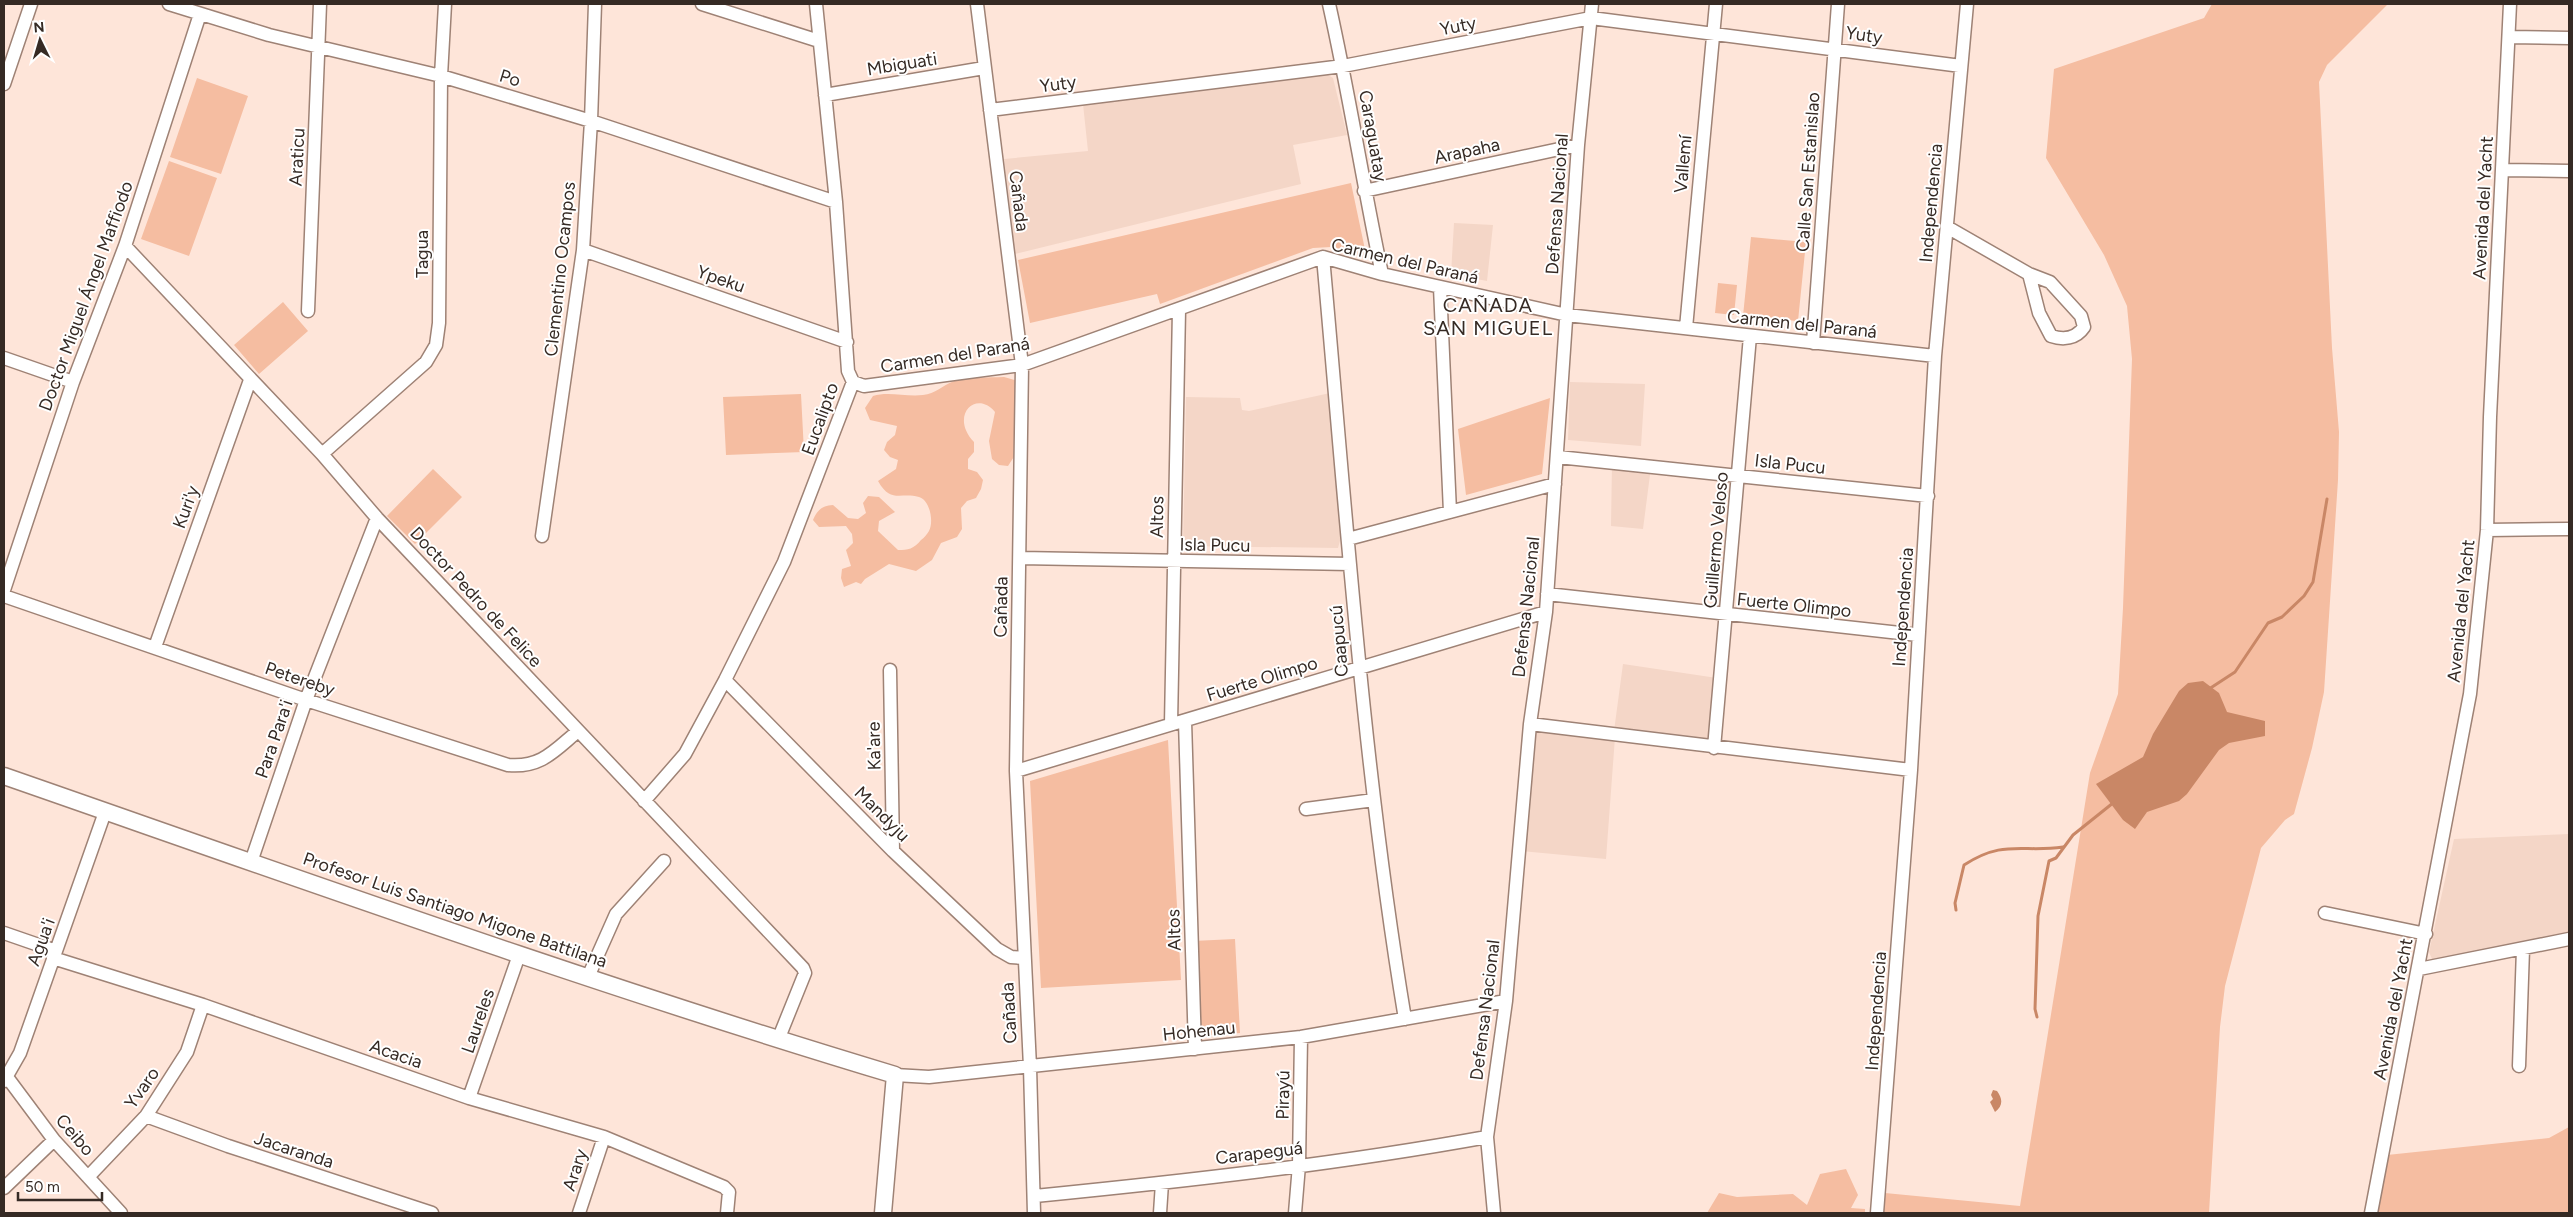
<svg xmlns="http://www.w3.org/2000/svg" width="2573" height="1217" font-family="Figtree,sans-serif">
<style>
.built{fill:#f4d6c7}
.green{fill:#f5bda1}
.water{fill:#c98766}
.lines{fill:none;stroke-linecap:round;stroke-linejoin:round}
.stream{stroke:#c98766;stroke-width:3}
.minor-casing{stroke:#9e8275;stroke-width:15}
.major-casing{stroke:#9e8275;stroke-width:19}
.minor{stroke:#fff;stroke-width:12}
.major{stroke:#fff;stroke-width:16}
.labels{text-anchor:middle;stroke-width:4;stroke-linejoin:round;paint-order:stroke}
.street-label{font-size:18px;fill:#352a24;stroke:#fff}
.quarter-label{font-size:20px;letter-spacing:1px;fill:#352a24;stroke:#fff}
</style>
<rect width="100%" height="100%" fill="#fee5d9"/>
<path class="built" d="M1328,75L1333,78L1347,135L1293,145L1301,184L1015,254L1004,159L1088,151L1083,104Z
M1454,223L1493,225L1487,281L1451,274Z
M1570,382L1645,384L1641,446L1568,440Z
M1330,393L1341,537L1338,548L1183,546L1186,397L1240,398L1242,410L1249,411Z
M1612,463L1651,467L1643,529L1611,526Z
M1623,664L1717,678L1710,740L1614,731Z
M1534,730L1615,737L1606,859L1522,851Z
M2569,834V934L2435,961L2432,959L2429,952L2454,839Z"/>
<path class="green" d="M2212,4H2388L2327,65L2319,82L2332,348L2339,432L2338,480L2324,692L2312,748L2294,814L2285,820L2261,848L2225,986L2220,1027L2209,1213H1883L1885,1193L2020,1206L2090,773L2118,694L2123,608L2132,359L2127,306L2104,255L2046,158L2054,69L2204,18Z
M197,78L248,96L221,174L170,157Z
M169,161L217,178L189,256L141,239Z
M1351,183L1367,259L1331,247L1313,248L1160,304L1157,294L1030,323L1018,260Z
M1751,237L1806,242L1798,321L1743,316Z
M1718,283L1737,285L1734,315L1715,313Z
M283,302L308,331L259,374L234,345Z
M1004,377L1018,381L1019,449L1008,466L999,465L992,459L989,441L995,412C976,389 949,416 974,442V452L968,459V469L977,472L983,480L981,489L976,498L967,501L961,508L962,529L957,537L941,543L932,560L916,571L889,564L865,579L861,584L856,582L844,587L841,578L842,569L851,566L846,550L853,543L852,534L846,526L819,527L813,520C818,509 822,506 833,505L848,518L858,519L866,513L863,503L868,496L879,497L895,512L879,521L878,531L898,550C908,550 914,549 921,540C924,538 927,534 929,531C934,522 930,500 919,497C900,492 891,504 878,481L896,469L898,460L890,457L884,450L887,442L895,435L897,426L870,420L865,408L873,396C888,391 906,397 923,395C935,394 943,385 954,381C969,376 989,378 1004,377Z
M801,394L804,452L726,455L723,397Z
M1550,398L1542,474L1466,495L1458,429Z
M433,469L462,497L415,544L387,516Z
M1168,740L1181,980L1041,988L1030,781Z
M1235,939L1240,1033L1197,1036L1193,941Z
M2569,1127V1213H2376L2387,1155L2549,1138Z
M1846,1169L1858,1195L1851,1208L1865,1209V1213H1707L1719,1193L1737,1197L1793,1194L1807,1205L1820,1174Z"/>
<path class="water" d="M2203,681L2219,693L2227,712L2265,721V736L2229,743L2219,750L2187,794L2179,801L2147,812L2135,829L2123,820L2096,784L2143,757L2153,734L2179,691L2188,683Z
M1993,1090L1997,1091C2003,1099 2003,1106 1995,1112L1990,1102L1993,1099L1991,1095Z"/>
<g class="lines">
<path class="stream" d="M2209,689L2235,672L2268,623L2282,617L2304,596L2313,582L2327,499
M1956,910L1955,903L1964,865C2004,839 2022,853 2063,847
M2037,1017L2035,1009L2038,916L2049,861L2056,858L2073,835L2113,803"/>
<defs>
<path id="minor" d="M169,4L269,35L441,76L591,121L836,202
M702,4L819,41
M977,4L1022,365L1016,771L1030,1067L1034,1213
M1329,4C1349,93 1363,184 1382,274
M2509,37L2569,38
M4,84L31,4
M825,95L984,68
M990,110L1343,66L1591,18L1961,66
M2502,170L2569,171
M1364,191L1578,145
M1947,227L2029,274L2050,282L2081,316L2084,327C2076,339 2063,340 2051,336L2039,313L2029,274
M125,246L322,454L377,518L803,968L805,973L778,1040
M583,250L847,342
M1323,257C1346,512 1363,767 1405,1019
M1440,287L1450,512
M308,311L320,4
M1686,328L1716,4
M1813,343L1838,4
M4,358L73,382
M853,382L864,386L1022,365L1323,257L1382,274L1567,315L1935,356
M322,454L426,362L436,345L439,323L441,76L445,4
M1558,457L1928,496
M2487,530L2569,529
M542,536L583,250L591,121L595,4
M1348,539L1555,484
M1020,558L1350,564
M4,590L73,382L125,246L200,14
M1547,594L1918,635
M4,596L306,700L508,765C541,768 554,751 578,731
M155,647L250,380
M890,670L893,851
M725,680L893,851L997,949L1011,957L1024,958
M1185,721L1195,1049
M1171,724L1179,310
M1530,724L1911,770
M1714,748L1750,336
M1016,771L1546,612
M644,801L685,754L725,680L784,562L853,382L848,371L836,202L816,4
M1306,809L1374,800
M251,862L306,700L377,518
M2325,913L2426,934
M4,933L56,951
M53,958L203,1005L469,1098L604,1137L724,1187L729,1192L727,1213
M2419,969L2569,939
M588,977L616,914L664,861
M2519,1066L2523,949
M895,1075L929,1077L1301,1037L1506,1001
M7,1077L54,1140L121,1213
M4,1081L20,1053L105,812
M469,1098L519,955
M146,1116L228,1146L432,1213
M88,1177L146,1116L187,1052L203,1005
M4,1188L54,1140
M1035,1196C1186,1181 1338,1164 1487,1137
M579,1213L604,1137
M1160,1213L1162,1183
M1295,1213L1299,1165L1301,1037
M1494,1213L1487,1137L1506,1001L1530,724L1546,612L1578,145L1592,4
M1877,1213L1911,770L1935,356L1967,4
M2371,1213L2470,694L2487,530L2490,417L2510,4"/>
<path id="major" d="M4,776C300,879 595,985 895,1075L883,1213"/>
</defs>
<use href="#minor" class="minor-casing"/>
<use href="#major" class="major-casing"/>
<use href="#minor" class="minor"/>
<use href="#major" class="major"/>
</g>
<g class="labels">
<g class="street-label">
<text transform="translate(1458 26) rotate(-11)" y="6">Yuty</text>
<text transform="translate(1864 35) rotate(8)" y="6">Yuty</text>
<text transform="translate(902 64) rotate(-9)" y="6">Mbiguati</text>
<text transform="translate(510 78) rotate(17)" y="6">Po</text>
<text transform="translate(1058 84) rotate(-7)" y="6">Yuty</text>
<text transform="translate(1373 136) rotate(80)" y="6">Caraguatay</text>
<text transform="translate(1467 151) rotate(-12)" y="6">Arapaha</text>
<text transform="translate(297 157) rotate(-87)" y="6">Araticu</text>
<text transform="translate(1683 164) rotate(-85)" y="6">Vallemí</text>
<text transform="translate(1808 172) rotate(-86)" y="6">Calle San Estanislao</text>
<text transform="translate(1019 201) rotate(83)" y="6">Cañada</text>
<text transform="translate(1931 203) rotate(-85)" y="6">Independencia</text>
<text transform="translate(1557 204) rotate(-86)" y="6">Defensa Nacional</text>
<text transform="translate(2483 208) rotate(-87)" y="6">Avenida del Yacht</text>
<text transform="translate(422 254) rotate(-90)" y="6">Tagua</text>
<text transform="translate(1405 261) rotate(13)" y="6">Carmen del Paraná</text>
<text transform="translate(560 269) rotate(-84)" y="6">Clementino Ocampos</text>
<text transform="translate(721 279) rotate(19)" y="6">Ypeku</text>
<text transform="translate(86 296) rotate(-70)" y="6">Doctor Miguel Ángel Maffiodo</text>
<text transform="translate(1802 324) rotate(6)" y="6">Carmen del Paraná</text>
<text transform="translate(955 355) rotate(-9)" y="6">Carmen del Paraná</text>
<text transform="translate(820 419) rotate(-70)" y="6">Eucalipto</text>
<text transform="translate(1790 464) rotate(6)" y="6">Isla Pucu</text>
<text transform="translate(186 507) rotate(-70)" y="6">Kuri'y</text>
<text transform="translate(1157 517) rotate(-89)" y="6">Altos</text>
<text transform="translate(1716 540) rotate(-85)" y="6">Guillermo Veloso</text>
<text transform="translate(1215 545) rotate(1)" y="6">Isla Pucu</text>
<text transform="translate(476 597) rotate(47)" y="6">Doctor Pedro de Felice</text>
<text transform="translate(1794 605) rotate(6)" y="6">Fuerte Olimpo</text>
<text transform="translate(1001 607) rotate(-89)" y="6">Cañada</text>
<text transform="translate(1526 607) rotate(-84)" y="6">Defensa Nacional</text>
<text transform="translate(1903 607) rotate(-86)" y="6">Independencia</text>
<text transform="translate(2461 611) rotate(-84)" y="6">Avenida del Yacht</text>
<text transform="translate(1339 641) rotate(-95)" y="6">Caapucú</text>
<text transform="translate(300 679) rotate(19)" y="6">Petereby</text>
<text transform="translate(1262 679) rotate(-17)" y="6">Fuerte Olimpo</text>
<text transform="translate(274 739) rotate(-71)" y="6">Para Para'i</text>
<text transform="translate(874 746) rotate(-91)" y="6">Ka'are</text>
<text transform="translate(882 814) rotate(45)" y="6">Mandyju</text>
<text transform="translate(455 910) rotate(19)" y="6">Profesor Luis Santiago Migone Battilana</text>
<text transform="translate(1174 930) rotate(-92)" y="6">Altos</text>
<text transform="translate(41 942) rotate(-70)" y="6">Agua'i</text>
<text transform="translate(2393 1009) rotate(-79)" y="6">Avenida del Yacht</text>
<text transform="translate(1485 1010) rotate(-83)" y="6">Defensa Nacional</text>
<text transform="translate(1876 1011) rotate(-86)" y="6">Independencia</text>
<text transform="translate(1009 1013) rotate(-93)" y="6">Cañada</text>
<text transform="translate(478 1021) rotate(-71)" y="6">Laureles</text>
<text transform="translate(1199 1031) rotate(-6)" y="6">Hohenau</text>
<text transform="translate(396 1054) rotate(19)" y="6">Acacia</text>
<text transform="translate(142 1088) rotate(-55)" y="6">Yvaro</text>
<text transform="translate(1283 1095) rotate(-89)" y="6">Pirayú</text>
<text transform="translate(75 1135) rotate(49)" y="6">Ceibo</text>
<text transform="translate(294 1150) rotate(18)" y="6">Jacaranda</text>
<text transform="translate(1259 1153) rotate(-7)" y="6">Carapeguá</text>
<text transform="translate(575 1170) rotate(-72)" y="6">Arary</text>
</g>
<g class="quarter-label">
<text x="1488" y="312">CAÑADA<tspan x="1488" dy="23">SAN MIGUEL</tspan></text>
</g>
</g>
<rect width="2573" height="1217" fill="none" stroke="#352a24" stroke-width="10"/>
<g transform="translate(40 40) rotate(355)" stroke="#ffffff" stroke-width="4" paint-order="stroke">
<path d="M0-4L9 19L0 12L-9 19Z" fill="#352a24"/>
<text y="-8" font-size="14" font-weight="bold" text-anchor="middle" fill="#352a24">N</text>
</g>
<path d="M18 1192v8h84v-8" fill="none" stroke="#352a24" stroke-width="2.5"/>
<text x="25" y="1192" font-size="15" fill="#352a24" stroke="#ffffff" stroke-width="4" paint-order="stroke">50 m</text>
</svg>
